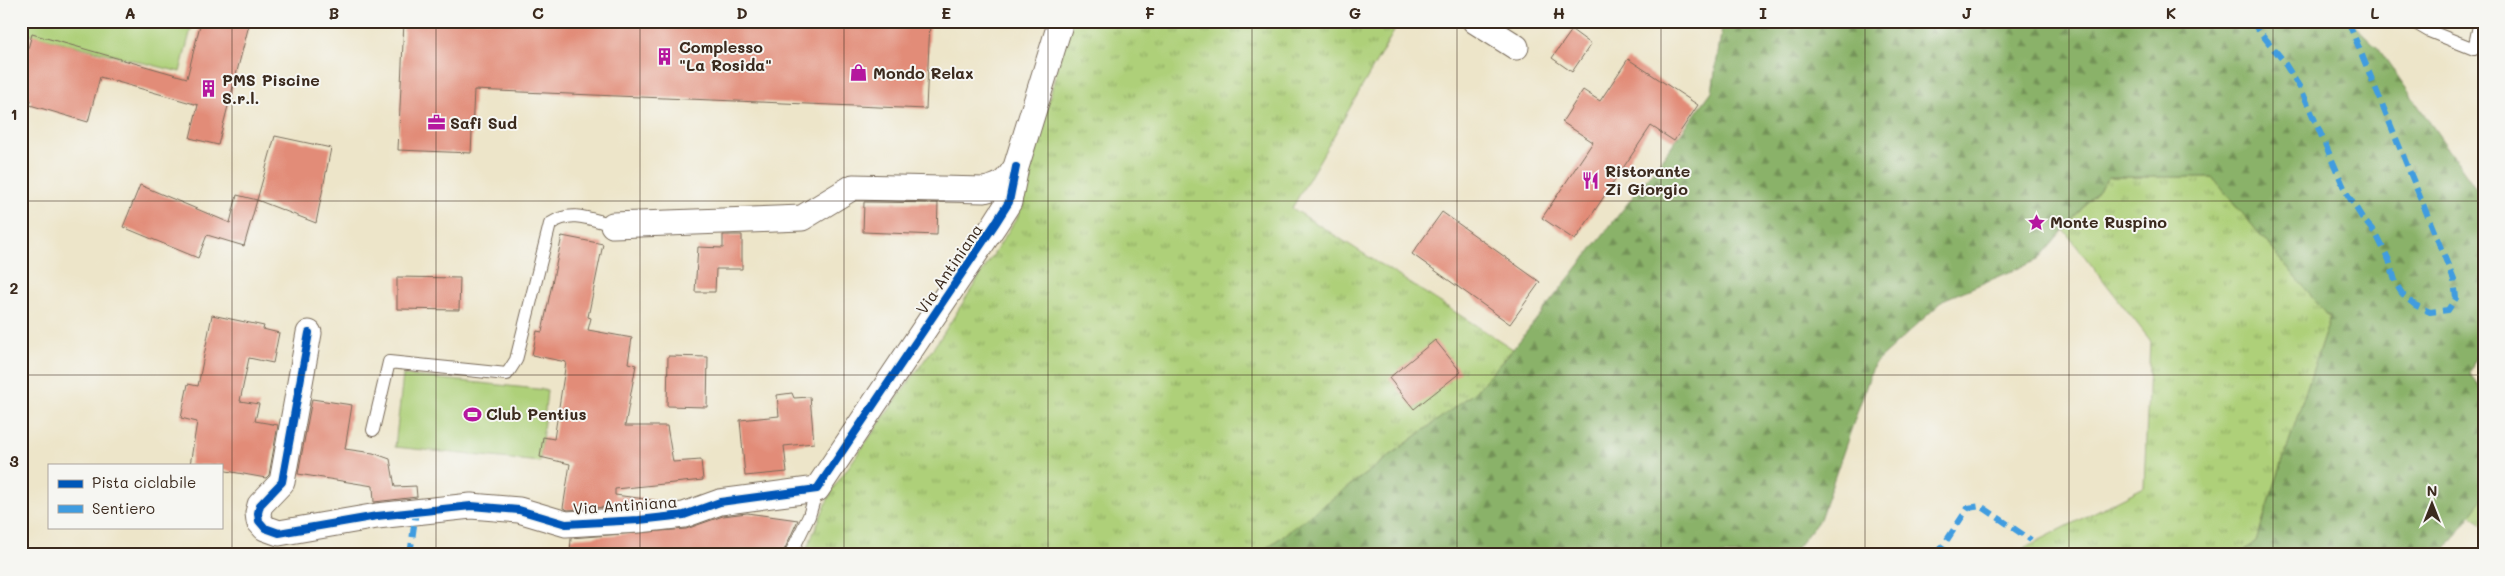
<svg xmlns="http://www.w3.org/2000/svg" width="2505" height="576" font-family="Mali,sans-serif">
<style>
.grass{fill:url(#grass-tufts);stroke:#747d4c}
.forest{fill:url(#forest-firs);stroke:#626e44}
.park{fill:#aed079;stroke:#747d4c}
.building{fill:#e28c78}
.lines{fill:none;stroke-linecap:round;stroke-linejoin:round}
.lane-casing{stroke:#796b5a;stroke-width:14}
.street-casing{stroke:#796b5a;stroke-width:27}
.lane{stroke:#fff;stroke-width:12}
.street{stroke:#fff;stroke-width:25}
.quiet{stroke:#3f9ce0;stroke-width:6;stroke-dasharray:12 6;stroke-linecap:butt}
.cycleway-casing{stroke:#f6f6f2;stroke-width:11}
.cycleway{stroke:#0057b8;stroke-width:8}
.grid{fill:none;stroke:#3b2a1e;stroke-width:1;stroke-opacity:0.55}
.labels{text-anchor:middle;stroke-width:4;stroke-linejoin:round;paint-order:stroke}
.poi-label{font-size:16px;font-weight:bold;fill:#3b2a1e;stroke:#f6f6f2;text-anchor:start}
.street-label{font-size:16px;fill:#3b2a1e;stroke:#f6f6f2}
.neatline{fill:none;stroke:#3b2a1e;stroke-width:2}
.grid-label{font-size:16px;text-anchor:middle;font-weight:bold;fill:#3b2a1e}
</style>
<defs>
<pattern id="grass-tufts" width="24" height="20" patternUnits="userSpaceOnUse" patternTransform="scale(1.25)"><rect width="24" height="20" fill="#aed079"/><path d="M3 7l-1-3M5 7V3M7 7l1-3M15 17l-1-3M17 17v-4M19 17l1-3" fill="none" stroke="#8fa963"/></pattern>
<pattern id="forest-firs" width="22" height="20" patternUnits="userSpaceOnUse" patternTransform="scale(1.25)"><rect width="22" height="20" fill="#8ab269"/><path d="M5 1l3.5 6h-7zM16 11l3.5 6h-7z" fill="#729156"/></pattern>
</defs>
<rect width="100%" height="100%" fill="#f6f6f2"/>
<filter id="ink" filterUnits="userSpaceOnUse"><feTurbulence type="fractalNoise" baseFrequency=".02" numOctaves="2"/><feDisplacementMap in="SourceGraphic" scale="10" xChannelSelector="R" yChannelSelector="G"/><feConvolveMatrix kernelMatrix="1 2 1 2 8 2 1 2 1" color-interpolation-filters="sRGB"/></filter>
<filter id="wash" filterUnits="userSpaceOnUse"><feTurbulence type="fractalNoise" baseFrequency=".0096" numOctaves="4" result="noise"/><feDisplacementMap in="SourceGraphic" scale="20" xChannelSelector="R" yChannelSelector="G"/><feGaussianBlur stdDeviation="1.12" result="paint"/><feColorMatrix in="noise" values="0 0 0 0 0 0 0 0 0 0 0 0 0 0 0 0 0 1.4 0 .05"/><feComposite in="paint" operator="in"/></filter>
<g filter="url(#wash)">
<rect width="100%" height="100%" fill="#ede5c9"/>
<path class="grass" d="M1070,21H1400L1292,208L1513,349L1475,392L1257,555H804L832,490L941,337L1018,216Z
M2109,177H2212L2330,318L2256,542L2240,555H2019L2024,548L2144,487L2150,340L2064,230Z
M2484,497V527L2471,514Z"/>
<path class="forest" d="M1723,21H2350L2378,48L2484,200V331L2470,374L2484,393V497L2441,555H2240L2256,542L2330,318L2212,177H2109L2038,260L1945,299L1874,364L1820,519L1791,555H1257L1475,392L1513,349L1650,175L1712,91Z"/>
<path class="park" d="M21,21H193L180,72L21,32Z
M403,375L547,390L540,462L395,447Z"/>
<g id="blocks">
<path class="building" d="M201,21H250L218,145L190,138L198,105L100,77L88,122L30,105L31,100L21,99V63H24L32,34L187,78Z
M404,21H930L926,109L474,90L471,153L398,150Z
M1572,30L1591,44L1572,72L1552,58Z
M1628,59L1698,105L1674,141L1651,126L1575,240L1542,218L1593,142L1562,122L1583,90L1600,101Z
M275,136L331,148L316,223L257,200Z
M140,185L230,223L237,195L257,200L244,246L207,235L198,258L123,227Z
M864,202L938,203L937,235L863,232Z
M1442,212L1540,282L1510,324L1412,254Z
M723,235H742V269H716L715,292H695L698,247L723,248Z
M562,236L603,244L588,317L591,318L588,330L632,338L628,363L636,365L625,426H667L673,462L701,460L703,480L615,489V495L668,502L568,510L563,508L570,464L540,457L543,437L554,439L566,362L532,355L537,331L542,332Z
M397,277L460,278L459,310L397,309Z
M212,315L264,326L263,329L279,333L273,363L249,358L240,401L259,404L255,421L278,425L269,475L266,478L221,470V465H190L197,422L181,418L188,384L198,386Z
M1435,340L1461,372L1414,409L1389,378Z
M668,356L708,357L707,407L667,406Z
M792,393L794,398L810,397L814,443L784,446L787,472L745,476L740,420L779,416L777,395Z
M312,399L352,405L345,449L373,453L390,459L395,487L416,486L417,497L374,502L373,486L298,474Z
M747,513L798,520L782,555H570L571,538L686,529L723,516Z"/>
</g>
</g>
<g filter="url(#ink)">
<use href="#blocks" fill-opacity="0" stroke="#796b5a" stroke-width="1"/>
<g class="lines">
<defs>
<path id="lane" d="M2412,21L2429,31L2474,49L2480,21
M373,430L389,362L507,374L516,360L550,224C571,209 590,219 613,225
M790,555L809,516L817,489"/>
<path id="street" d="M1475,21L1516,47
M613,225L802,218L853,187L984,190C1002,186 1007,182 1016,167L1061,21
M309,333L282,482L260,505L258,513L259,521L265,528L279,533L377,516L471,506L519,510L566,524L639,520L684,515L720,502L817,489L995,224L1009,202L1016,167"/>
</defs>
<use href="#lane" class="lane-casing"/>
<use href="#street" class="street-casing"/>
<use href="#lane" class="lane"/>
<use href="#street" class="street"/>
<path class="quiet" d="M2251,21L2282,59L2302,91L2346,192L2363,219L2376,234L2389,260L2396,284L2403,295L2415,305L2430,312L2448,310L2456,298L2454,280L2348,21
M410,555L416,511
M1937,555L1968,508L1981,506L2031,540"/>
<defs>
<path id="cycleway" d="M309,333L282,482L260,505L258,513L259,521L265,528L279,533L377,516L471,506L519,510L566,524L639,520L684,515L720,502L817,489L995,224L1009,202L1016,167"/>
</defs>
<use href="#cycleway" class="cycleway-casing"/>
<use href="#cycleway" class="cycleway"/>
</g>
</g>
<path class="grid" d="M232,21V555M436,21V555M640,21V555M844,21V555M1048,21V555M1252,21V555M1457,21V555M1661,21V555M1865,21V555M2069,21V555M2273,21V555M21,201H2484M21,375H2484"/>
<defs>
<symbol id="building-bare" viewBox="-9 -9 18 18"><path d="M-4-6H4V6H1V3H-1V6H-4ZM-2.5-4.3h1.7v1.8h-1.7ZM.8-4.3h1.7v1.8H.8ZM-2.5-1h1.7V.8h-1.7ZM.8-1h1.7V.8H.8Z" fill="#b5179e" stroke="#f6f6f2" stroke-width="2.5" paint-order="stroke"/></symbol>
<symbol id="shop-bare" viewBox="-9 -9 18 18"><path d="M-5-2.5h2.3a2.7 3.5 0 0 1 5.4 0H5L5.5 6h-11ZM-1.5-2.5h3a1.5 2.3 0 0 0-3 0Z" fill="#b5179e" stroke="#f6f6f2" stroke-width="2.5" paint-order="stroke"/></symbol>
<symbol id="office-bare" viewBox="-9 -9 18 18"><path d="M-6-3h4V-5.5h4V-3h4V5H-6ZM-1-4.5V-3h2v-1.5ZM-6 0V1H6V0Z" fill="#b5179e" stroke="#f6f6f2" stroke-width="2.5" paint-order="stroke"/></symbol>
<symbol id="restaurant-bare" viewBox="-9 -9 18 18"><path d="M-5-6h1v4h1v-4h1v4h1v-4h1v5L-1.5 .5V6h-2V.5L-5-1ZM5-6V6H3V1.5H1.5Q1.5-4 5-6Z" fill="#b5179e" stroke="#f6f6f2" stroke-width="2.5" paint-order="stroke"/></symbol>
<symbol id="sight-bare" viewBox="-9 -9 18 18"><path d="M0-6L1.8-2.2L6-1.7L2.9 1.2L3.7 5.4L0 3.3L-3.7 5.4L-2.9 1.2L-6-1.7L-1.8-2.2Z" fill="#b5179e" stroke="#f6f6f2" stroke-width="2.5" paint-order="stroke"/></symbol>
<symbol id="stadium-bare" viewBox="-9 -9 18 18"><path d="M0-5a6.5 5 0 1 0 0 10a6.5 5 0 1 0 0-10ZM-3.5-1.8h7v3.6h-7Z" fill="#b5179e" stroke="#f6f6f2" stroke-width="2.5" paint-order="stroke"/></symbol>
</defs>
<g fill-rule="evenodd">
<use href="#building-bare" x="652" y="44" width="25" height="25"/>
<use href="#shop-bare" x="846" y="60" width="25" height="25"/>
<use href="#building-bare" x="196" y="76" width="25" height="25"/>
<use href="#office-bare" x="424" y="110" width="25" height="25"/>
<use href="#restaurant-bare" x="1578" y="168" width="25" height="25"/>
<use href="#sight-bare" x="2024" y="210" width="25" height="25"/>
<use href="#stadium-bare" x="460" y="402" width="25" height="25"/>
</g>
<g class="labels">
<g class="poi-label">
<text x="679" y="53">Complesso<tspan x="679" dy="18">"La Rosida"</tspan></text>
<text x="873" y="79">Mondo Relax</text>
<text x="222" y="86">PMS Piscine<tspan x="222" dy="18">S.r.l.</tspan></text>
<text x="450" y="129">Safi Sud</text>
<text x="1605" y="177">Ristorante<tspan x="1605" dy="18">Zi Giorgio</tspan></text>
<text x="2050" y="228">Monte Ruspino</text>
<text x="486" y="420">Club Pentius</text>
</g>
<g class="street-label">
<text transform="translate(949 269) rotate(-56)" y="6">Via Antiniana</text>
<text transform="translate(625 505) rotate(-4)" y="6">Via Antiniana</text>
</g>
</g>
<rect width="2505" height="576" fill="none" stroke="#f6f6f2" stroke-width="55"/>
<rect x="48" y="464" width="175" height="65" fill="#f6f6f2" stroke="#aba49d"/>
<rect x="58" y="480" width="25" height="8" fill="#0057b8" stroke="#aba49d"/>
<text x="92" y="488" font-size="15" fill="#3b2a1e">Pista ciclabile</text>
<rect x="58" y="505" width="25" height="8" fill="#3f9ce0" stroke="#aba49d"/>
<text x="92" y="514" font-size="15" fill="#3b2a1e">Sentiero</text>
<g transform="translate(2432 504)" stroke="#f6f6f2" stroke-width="4" paint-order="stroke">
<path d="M0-4L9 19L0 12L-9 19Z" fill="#3b2a1e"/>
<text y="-8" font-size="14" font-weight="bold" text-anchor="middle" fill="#3b2a1e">N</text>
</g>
<rect x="28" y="28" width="2450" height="520" class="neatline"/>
<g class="grid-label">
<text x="130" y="19">A</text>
<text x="334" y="19">B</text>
<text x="538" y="19">C</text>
<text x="742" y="19">D</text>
<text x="946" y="19">E</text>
<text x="1150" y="19">F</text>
<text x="1355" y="19">G</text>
<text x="1559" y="19">H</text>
<text x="1763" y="19">I</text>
<text x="1967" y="19">J</text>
<text x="2171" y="19">K</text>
<text x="2375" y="19">L</text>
<text x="14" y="120">1</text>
<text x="14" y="294">2</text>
<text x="14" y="467">3</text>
</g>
</svg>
